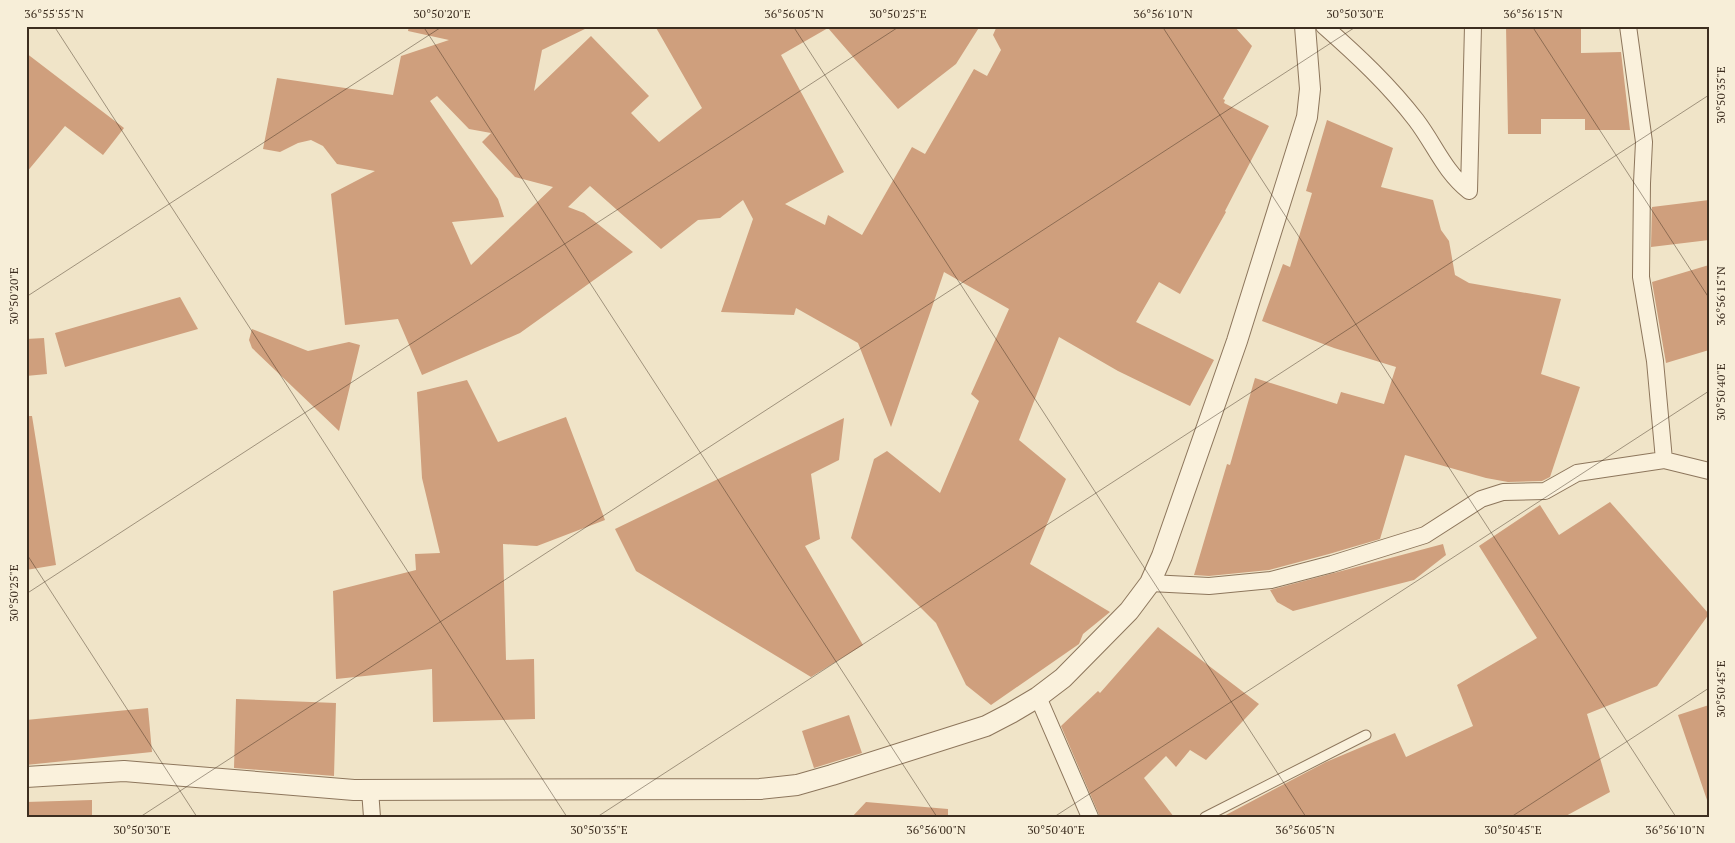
<svg xmlns="http://www.w3.org/2000/svg" width="1735" height="843" font-family="'PT Serif',serif">
<style>
.building{fill:#cf9f7d;fill-rule:evenodd}
.lines{fill:none;stroke-linecap:round;stroke-linejoin:round}
.service-casing{stroke:#8d765c;stroke-width:11}
.minor-casing{stroke:#8d765c;stroke-width:18}
.tertiary-casing{stroke:#8d765c;stroke-width:22}
.service{stroke:#faf1dc;stroke-width:9}
.minor{stroke:#faf1dc;stroke-width:16}
.tertiary{stroke:#faf1dc;stroke-width:20}
.ticks{fill:none;stroke:#3d2e20;stroke-width:1;stroke-opacity:0.45}
.neatline{fill:none;stroke:#3d2e20;stroke-width:2}
.ticks-label{font-size:12px;text-anchor:middle;fill:#3d2e20}
</style>
<rect width="100%" height="100%" fill="#f0e4c8"/>
<path class="building" d="M409,26H591L542,50L534,91L591,36L649,96L631,113L659,142L702,108L655,26H980L956,64L898,109L828,28L781,55L844,172L785,204L825,225L828,215L862,235L912,147L925,154L974,69L987,76L1001,50L993,35L997,26H1234L1252,46L1223,99L1225,100L1224,103L1269,126L1225,211L1226,212L1180,294L1159,282L1136,322L1214,360L1190,406L1118,371L1059,337L1019,440L1066,479L1030,564L1110,612L1083,634L1079,644L991,705L966,685L936,623L851,538L874,459L887,451L940,493L979,401L971,394L1009,309L944,272L891,427L858,343L796,308L794,315L721,312L753,219L743,200L720,218L698,220L661,249L590,186L568,207L584,213L633,252L520,333L422,375L398,319L345,325L331,194L375,171L337,164L323,146L311,140L298,143L280,152L263,149L277,78L393,95L401,56L449,40L408,31ZM437,96L469,129L491,133L482,142L515,177L553,187L471,265L452,222L504,217L498,199L430,101Z
M1506,26H1581V53L1621,52L1630,130H1585V119H1541V134H1508Z
M26,53L124,128L103,155L65,126L26,173Z
M1327,120L1393,148L1381,187L1433,200L1441,230L1449,241L1455,275L1469,283L1561,299L1541,374L1580,387L1550,477L1542,481L1508,482L1486,478L1405,455L1380,539L1329,554L1269,570L1209,576L1194,575L1227,464L1230,465L1255,378L1337,404L1341,392L1384,404L1396,367L1334,348L1262,321L1283,264L1290,267L1312,193L1306,191Z
M1709,200V240L1651,247L1652,207Z
M1709,265V350L1666,363L1652,282Z
M180,297L198,329L65,367L55,333Z
M252,329L308,351L349,342L360,345L339,431L252,348L249,340Z
M44,338L47,374L26,376V339Z
M467,380L498,442L566,417L605,520L537,546L503,544L506,660L534,659L535,719L433,722L432,669L336,679L333,591L416,570L415,554L440,553L422,478L417,392Z
M26,416H32L56,565L26,570Z
M844,418L839,460L811,474L820,539L805,546L863,645L811,677L636,571L615,529Z
M1610,502L1709,614L1657,686L1587,714L1610,792L1564,817H1222L1326,762L1395,733L1406,757L1473,726L1457,685L1537,638L1479,546L1540,505L1559,535Z
M1443,544L1446,555L1414,580L1293,611L1277,602L1270,590Z
M1158,627L1259,704L1206,760L1190,750L1176,767L1166,756L1144,778L1174,817H1100L1061,726L1098,691L1100,693Z
M236,699L336,703L334,776L234,768Z
M1709,705V799L1707,800L1678,715Z
M148,708L152,752L26,765V720Z
M849,715L862,753L814,768L802,731Z
M92,800V817H26V802Z
M866,802L948,809V817H852Z"/>
<g class="lines">
<defs>
<path id="service" d="M1205,817L1366,735"/>
<path id="minor" d="M1324,26C1358,56 1389,85 1416,120C1435,145 1444,171 1469,191
M1628,26L1644,142L1642,183L1641,277L1655,361L1664,460
M1469,191L1473,26
M1150,583L1209,586L1271,580L1332,564L1425,535L1481,499L1503,492L1545,491L1577,473L1664,460L1709,471
M1038,697L1090,817
M370,790L372,817"/>
<path id="tertiary" d="M26,777L124,771L354,790L760,789L797,785L832,775L986,726L1011,713L1038,697L1063,678L1129,611L1150,583L1162,556L1237,341L1307,117L1310,89L1305,26"/>
</defs>
<use href="#service" class="service-casing"/>
<use href="#minor" class="minor-casing"/>
<use href="#tertiary" class="tertiary-casing"/>
<use href="#service" class="service"/>
<use href="#minor" class="minor"/>
<use href="#tertiary" class="tertiary"/>
</g>
<path class="ticks" d="M54,26L567,817M423,26L937,817M793,26L1306,817M1162,26L1676,817M1532,26L1709,298M26,297L443,26M26,553L197,817M26,594L900,26M140,817L1357,26M597,817L1709,95M1054,817L1709,391M1511,817L1709,688"/>
<rect width="1735" height="843" fill="none" stroke="#f7eed8" stroke-width="55"/>
<rect x="28" y="28" width="1680" height="788" class="neatline"/>
<g class="ticks-label">
<text x="54" y="18">36°55'55"N</text>
<text x="442" y="18">30°50'20"E</text>
<text x="794" y="18">36°56'05"N</text>
<text x="898" y="18">30°50'25"E</text>
<text x="1163" y="18">36°56'10"N</text>
<text x="1355" y="18">30°50'30"E</text>
<text x="1533" y="18">36°56'15"N</text>
<text transform="translate(1721 95) rotate(-90)" y="4">30°50'35"E</text>
<text transform="translate(14 296) rotate(-90)" y="4">30°50'20"E</text>
<text transform="translate(1721 296) rotate(-90)" y="4">36°56'15"N</text>
<text transform="translate(1721 392) rotate(-90)" y="4">30°50'40"E</text>
<text transform="translate(14 593) rotate(-90)" y="4">30°50'25"E</text>
<text transform="translate(1721 689) rotate(-90)" y="4">30°50'45"E</text>
<text x="142" y="834">30°50'30"E</text>
<text x="599" y="834">30°50'35"E</text>
<text x="936" y="834">36°56'00"N</text>
<text x="1056" y="834">30°50'40"E</text>
<text x="1305" y="834">36°56'05"N</text>
<text x="1513" y="834">30°50'45"E</text>
<text x="1675" y="834">36°56'10"N</text>
</g>
</svg>
